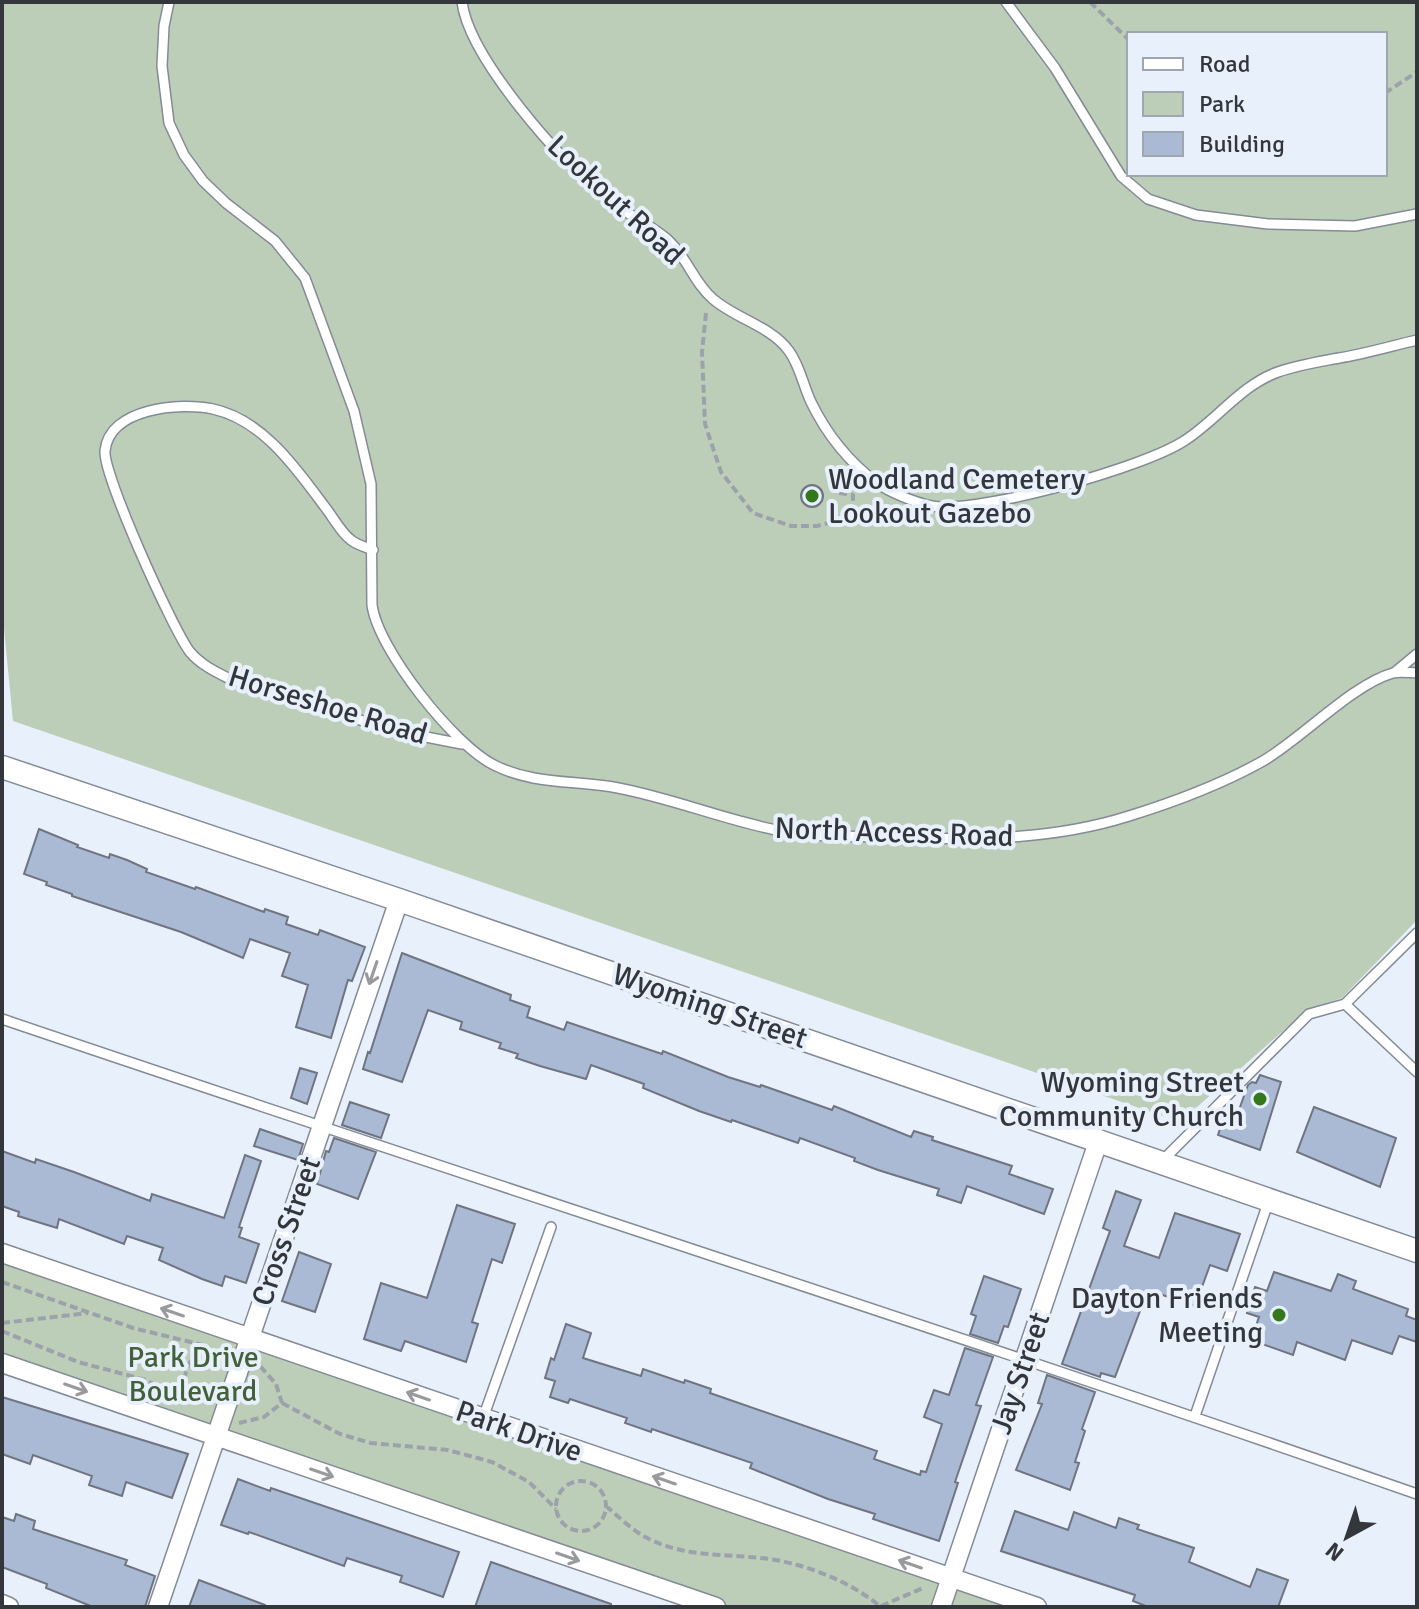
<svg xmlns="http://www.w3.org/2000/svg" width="1419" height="1609" font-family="Signika,sans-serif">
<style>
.green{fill:#bdceb8;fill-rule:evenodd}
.building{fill:#aab9d4;stroke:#6f7580;stroke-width:2}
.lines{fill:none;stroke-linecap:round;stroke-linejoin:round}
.service-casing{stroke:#848b96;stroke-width:12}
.minor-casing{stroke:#848b96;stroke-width:21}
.tertiary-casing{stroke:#848b96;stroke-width:25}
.path{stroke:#9ca2ab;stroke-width:4;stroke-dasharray:8 4;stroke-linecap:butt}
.service{stroke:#fff;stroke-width:9}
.minor{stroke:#fff;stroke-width:18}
.tertiary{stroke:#fff;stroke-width:22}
.oneway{stroke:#999a9d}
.poi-dot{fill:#33791b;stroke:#e8f0fc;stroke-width:3}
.labels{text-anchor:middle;stroke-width:8;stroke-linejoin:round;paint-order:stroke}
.street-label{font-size:30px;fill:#33363b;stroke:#e8f0fc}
.poi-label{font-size:30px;fill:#33363b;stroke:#e8f0fc;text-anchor:end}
.park-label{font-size:30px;fill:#42613a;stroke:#e8f0fc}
</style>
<rect width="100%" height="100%" fill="#e8f0fc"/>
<path class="green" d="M2,2H1417V920L1342,998L1308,1009L1180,1122L13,721L2,608ZM1129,34H1385V174H1129Z
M2,1253L1037,1607H716L2,1363Z"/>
<path class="building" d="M801 496a11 11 0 1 1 22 0a11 11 0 1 1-22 0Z
M39,829L78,845L77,847L109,858L110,854L127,860L147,869L146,872L195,889L196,887L264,912L265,909L288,917L286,924L318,935L320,930L365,947L352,981L348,980L331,1038L296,1027L308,985L282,976L290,953L250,939L243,958L181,932L72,896V894L46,885L47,882L24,874Z
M402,953L511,995L510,1000L530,1007L527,1017L564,1030L567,1022L662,1054L663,1051L728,1077L760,1087L761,1085L832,1110L834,1106L911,1137L914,1131L933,1137L932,1140L1012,1166L1009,1174L1053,1189L1044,1214L967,1186L961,1203L937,1195L939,1189L878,1170L854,1161L855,1158L800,1138L798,1143L732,1120L731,1122L699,1111L643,1088L644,1084L591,1065L586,1079L540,1066L516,1058L518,1054L499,1048L501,1043L460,1029L462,1022L428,1010L402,1082L363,1069L368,1052L370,1053Z
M300,1068L317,1073L307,1104L291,1098Z
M1260,1075L1281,1082L1260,1150L1218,1135L1225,1114L1236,1118L1248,1085L1252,1082L1256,1083Z
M350,1102L389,1115L381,1138L342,1125Z
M1314,1107L1396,1138L1380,1187L1297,1152Z
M260,1129L303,1144L298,1160L254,1146Z
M334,1138L376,1152L358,1199L317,1184L326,1151L329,1152Z
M2,1151L35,1163L36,1159L74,1172L150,1201L152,1194L224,1218L245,1155L261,1161L239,1227L242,1228L239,1237L259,1244L246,1283L225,1276L222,1286L202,1279L159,1260L163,1248L127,1236L124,1244L59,1219L57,1228L18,1216L19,1212L2,1206Z
M1116,1191L1141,1200L1124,1246L1159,1258L1175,1213L1240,1234L1227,1271L1210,1265L1195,1306L1148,1290L1115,1377L1101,1373L1100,1377L1062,1364L1110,1231L1103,1228Z
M457,1205L515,1224L502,1263L492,1259L472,1322L478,1324L466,1362L405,1341L401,1351L364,1339L381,1283L427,1298Z
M299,1252L331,1264L315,1312L282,1301Z
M1274,1272L1331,1291L1338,1274L1356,1281L1353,1289L1408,1309L1406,1316L1417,1320V1342L1399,1336L1392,1354L1352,1340L1345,1360L1297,1342L1293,1355L1251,1340L1259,1317L1247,1313L1255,1287L1267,1291Z
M984,1276L1021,1289L1008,1327L1004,1326L998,1343L970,1334L976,1316L971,1314Z
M566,1324L591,1333L583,1358L641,1376L643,1369L684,1383L685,1380L711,1389L710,1393L877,1451L874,1459L920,1475L921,1471L926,1472L942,1424L924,1417L934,1390L949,1395L965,1348L993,1357L976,1405L981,1406L955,1482L958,1483L939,1541L873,1519L875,1514L828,1499L750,1468L752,1463L652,1429L651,1432L625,1423L627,1418L570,1399L568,1403L550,1397L555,1381L545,1378L551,1358L554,1360Z
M1047,1375L1095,1392L1082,1429L1085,1431L1075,1462L1079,1463L1070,1490L1016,1470L1042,1404L1038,1403Z
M2,1397L188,1454L172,1498L126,1482L122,1496L89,1485L92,1476L33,1455L30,1464L2,1454Z
M238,1479L270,1491L271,1488L459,1552L443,1597L400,1582L402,1576L347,1558L344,1566L249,1532L248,1534L221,1525Z
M1015,1511L1068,1530L1074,1512L1116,1528L1119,1518L1139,1525L1137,1529L1194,1548L1189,1562L1250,1587L1257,1569L1288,1580L1278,1607H1148L1133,1601L1135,1595L1001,1551Z
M16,1514L35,1521L33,1529L127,1560L125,1565L155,1576L145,1607H93L46,1588L47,1584L2,1567V1517L14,1521Z
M491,1562L611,1604V1607H475Z
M199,1580L265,1605V1607H189Z"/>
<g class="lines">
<defs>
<path id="service" d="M169,2L164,26L162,66L169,123L184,155L203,181L226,203L275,241L305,278L354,411L371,484L372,605C378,650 454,745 494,765C533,785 576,780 618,788C671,798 722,819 776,830C809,837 844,836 878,837C963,840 1047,842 1129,816C1174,802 1222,784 1263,761C1301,739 1353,684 1393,673C1400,671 1410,673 1417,673
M462,2C469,58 562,163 607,199C626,214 650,224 668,240C687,257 694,283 713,299C736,319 771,326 789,351C800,366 803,385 811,402C826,433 849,462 877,483C890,493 923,506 940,507C989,510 1142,468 1184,441C1216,421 1241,385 1278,372C1298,365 1318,362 1339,358C1365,354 1391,346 1417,340
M1006,2L1055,68L1121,176L1148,199L1196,215L1268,224L1355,226L1417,214
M373,550C366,547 357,545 351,540C341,533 333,517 325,507C296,468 263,420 213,409C180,402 109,408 105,451C103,475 173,630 190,652C201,665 216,672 230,679L395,731L462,744
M1394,673L1417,654
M1417,933L1345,1004L1417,1072
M2,1019C473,1179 947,1330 1417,1494
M1163,1160L1309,1014L1345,1004
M1195,1416L1269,1200
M483,1418L551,1227"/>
<path id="minor" d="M2,1253L1037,1607
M2,1363L716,1607
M2,1604L9,1607
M158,1607L399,900
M941,1607L1099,1139"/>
<path id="tertiary" d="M2,767L399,900L1417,1251"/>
</defs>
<use href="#service" class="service-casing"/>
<use href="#minor" class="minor-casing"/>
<use href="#tertiary" class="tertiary-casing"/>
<path class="path" d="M1090,2L1129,40
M1385,93L1417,72
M706,313L702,352L705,424L721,472L753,513L791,526H817L889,507
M839,493L853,495V515
M2,1282L133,1328L203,1345
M2,1323L88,1313
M2,1331L78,1362L146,1380L188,1404
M188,1403C180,1379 185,1355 212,1347
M282,1403L340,1434L371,1443L448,1450L492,1462L529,1482L556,1509
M239,1423L264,1417L282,1403L276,1384L260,1366
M556 1506a25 25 0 1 1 50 0a25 25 0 1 1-50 0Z
M606,1506C619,1517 634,1532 649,1539C690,1559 733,1553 776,1560C813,1567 852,1583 881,1607
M881,1606L923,1588"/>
<use href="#service" class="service"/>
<use href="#minor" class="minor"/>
<use href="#tertiary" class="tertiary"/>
</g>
<defs><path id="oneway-shaft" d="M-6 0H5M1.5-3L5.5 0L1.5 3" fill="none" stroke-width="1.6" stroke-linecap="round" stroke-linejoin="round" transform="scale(2)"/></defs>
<g class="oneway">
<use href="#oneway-shaft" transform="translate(373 973) rotate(109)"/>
<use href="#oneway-shaft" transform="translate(172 1312) rotate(-161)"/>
<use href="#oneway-shaft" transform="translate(76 1388) rotate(19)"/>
<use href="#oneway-shaft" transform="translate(418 1396) rotate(-161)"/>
<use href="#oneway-shaft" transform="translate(322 1473) rotate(19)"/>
<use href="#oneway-shaft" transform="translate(664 1480) rotate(-161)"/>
<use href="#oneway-shaft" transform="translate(568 1557) rotate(19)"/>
<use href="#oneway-shaft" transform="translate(910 1564) rotate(-161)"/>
</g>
<g class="poi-dot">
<circle cx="812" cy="496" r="8"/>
<circle cx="1260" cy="1099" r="8"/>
<circle cx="1279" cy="1315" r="8"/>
</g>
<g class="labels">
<g class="street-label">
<text transform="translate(616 200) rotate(43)" y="10">Lookout Road</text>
<text transform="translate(328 705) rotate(17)" y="10">Horseshoe Road</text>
<text transform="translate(894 832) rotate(2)" y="10">North Access Road</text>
<text transform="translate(710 1006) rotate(19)" y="10">Wyoming Street</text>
<text transform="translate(286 1231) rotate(-71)" y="10">Cross Street</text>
<text transform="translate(1020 1373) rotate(-71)" y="10">Jay Street</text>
<text transform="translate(519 1431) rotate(19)" y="10">Park Drive</text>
</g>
<g class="poi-label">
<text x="828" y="489" text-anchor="start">Woodland Cemetery<tspan x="828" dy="34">Lookout Gazebo</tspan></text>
<text x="1244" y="1092">Wyoming Street<tspan x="1244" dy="34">Community Church</tspan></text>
<text x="1263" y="1308">Dayton Friends<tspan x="1263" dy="34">Meeting</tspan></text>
</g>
<g class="park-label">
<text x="193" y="1367">Park Drive<tspan x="193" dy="34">Boulevard</tspan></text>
</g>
</g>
<rect width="1419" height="1609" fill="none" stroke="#33363b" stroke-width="8"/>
<rect x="1127" y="32" width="260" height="144" fill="#e8f0fc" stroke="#a0a6af" stroke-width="2"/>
<rect x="1143" y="58" width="40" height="12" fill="#ffffff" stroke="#a0a6af" stroke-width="2"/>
<text x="1199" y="72" font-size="24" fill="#33363b">Road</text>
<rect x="1143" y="92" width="40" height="24" fill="#bdceb8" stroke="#a0a6af" stroke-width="2"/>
<text x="1199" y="112" font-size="24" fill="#33363b">Park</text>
<rect x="1143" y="132" width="40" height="24" fill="#aab9d4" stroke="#a0a6af" stroke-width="2"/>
<text x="1199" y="152" font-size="24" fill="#33363b">Building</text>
<g transform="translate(1347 1537) rotate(220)" stroke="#e8f0fc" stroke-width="6" paint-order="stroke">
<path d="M0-6L14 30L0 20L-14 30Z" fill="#33363b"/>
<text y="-12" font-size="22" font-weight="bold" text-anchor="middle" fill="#33363b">N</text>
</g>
</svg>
